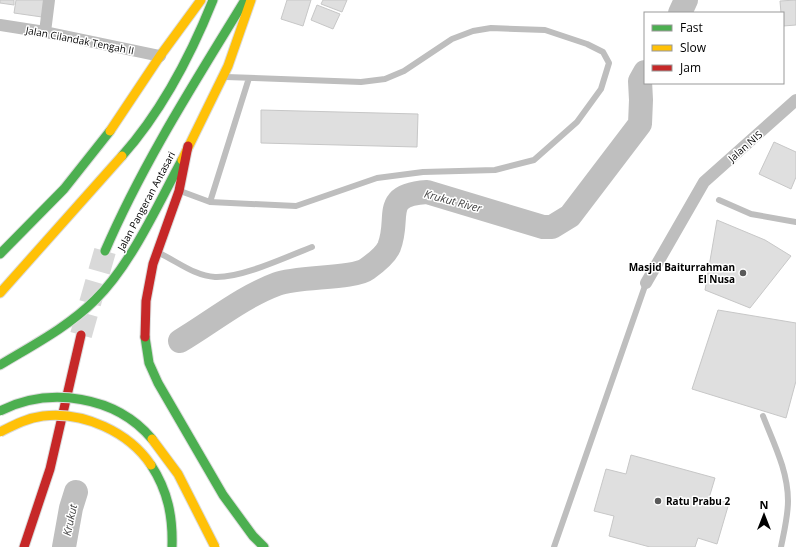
<svg xmlns="http://www.w3.org/2000/svg" width="796" height="547" font-family="'Open Sans',sans-serif">
<style>
.lines{fill:none;stroke-linecap:round;stroke-linejoin:round}
.river{stroke:#bfbfbf;stroke-width:24}
.building{fill:#dfdfdf;stroke:#c7c7c7}
.highway-tunnel{stroke:#d9d9d9;stroke-width:22;stroke-dasharray:22 11;stroke-linecap:butt}
.fast-casing{stroke:#dbdbdb;stroke-width:11}
.slow-casing{stroke:#dbdbdb;stroke-width:11}
.jam-casing{stroke:#dbdbdb;stroke-width:11}
.lane{stroke:#bebebe;stroke-width:6}
.street{stroke:#bebebe;stroke-width:12}
.fast{stroke:#4caf50;stroke-width:9}
.slow{stroke:#ffc107;stroke-width:9}
.jam{stroke:#c62828;stroke-width:9}
.fast-bridge-casing{stroke:#dbdbdb;stroke-width:11;stroke-linecap:butt}
.slow-bridge-casing{stroke:#dbdbdb;stroke-width:11;stroke-linecap:butt}
.fast-bridge{stroke:#4caf50;stroke-width:9}
.slow-bridge{stroke:#ffc107;stroke-width:9}
.poi-dot{fill:#595959;stroke:#fff;stroke-width:1.5}
.labels{text-anchor:middle;stroke-width:3;stroke-linejoin:round;paint-order:stroke}
.street-label{font-size:10px;fill:#000;stroke:#fff}
.poi-label{font-size:10px;font-weight:bold;fill:#000;stroke:#fff;text-anchor:end}
.water-label{font-size:11px;font-style:italic;fill:#444;stroke:#fff}
</style>
<rect width="100%" height="100%" fill="#fff"/>
<g class="lines">
<path class="river" d="M680,13L686,0
M180,341C212,322 242,297 277,284C298,276 354,279 367,269C374,264 385,256 389,247C401,217 380,195 427,192L543,227H552L570,216L640,124L641,100L640,81L645,72
M64,547L71,508L76,492"/>
</g>
<path class="building" d="M0,0H14V5L0,3Z
M16,0H44L42,17L14,13Z
M287,0H311L303,26L281,19Z
M323,0H347L342,12L321,4Z
M796,0V25L783,26V13H781L780,1Z
M317,5L340,14L333,29L311,20Z
M261,110L418,114L417,147L261,143Z
M774,142L796,152V177L791,189L759,174Z
M717,220L765,240L791,256L750,308L705,290Z
M718,310L796,323V381L786,418L692,389Z
M631,455L715,478L709,498L729,503L717,544L698,538L695,547H650L609,536L614,516L594,511L606,469L626,474Z"/>
<g class="lines">
<path class="highway-tunnel" d="M81,335L105,251"/>
<defs>
<path id="fast" d="M122,156C162,111 191,55 213,0
M105,251C143,163 195,82 245,0
M0,254L64,189L110,131
M145,337L149,363L158,383L223,495L253,536L264,547
M0,365C33,345 68,327 95,300C131,265 158,204 182,160"/>
<path id="slow" d="M110,131L160,56L201,0
M182,160L228,66L251,0
M0,293L122,156"/>
<path id="jam" d="M145,337L146,301L153,264L179,191L188,146
M24,547L50,469L81,335"/>
</defs>
<use href="#fast" class="fast-casing"/>
<use href="#slow" class="slow-casing"/>
<use href="#jam" class="jam-casing"/>
<path class="lane" d="M183,192L210,202L296,206L377,178L423,172L495,170L534,160L577,122L601,89L609,63L603,52L587,44L545,30L491,28L473,31L452,39L404,71L385,79L361,82L226,77
M719,200L751,214L796,222
M210,202L249,78
M161,254C178,262 195,276 215,277C242,278 286,257 312,247
M763,416C774,444 788,471 788,501C788,516 784,532 781,547
M554,547L646,283"/>
<path class="street" d="M0,25L45,32L160,56
M45,32L49,0
M646,283L704,182L796,100"/>
<use href="#fast" class="fast"/>
<use href="#slow" class="slow"/>
<use href="#jam" class="jam"/>
<defs>
<path id="fast-bridge" d="M0,411C50,386 116,396 152,439
M151,465C168,491 173,517 172,547"/>
<path id="slow-bridge" d="M0,432C14,425 27,418 43,416C83,411 129,432 151,465
M152,439L178,474L215,547"/>
</defs>
<use href="#fast-bridge" class="fast-bridge-casing"/>
<use href="#slow-bridge" class="slow-bridge-casing"/>
<use href="#fast-bridge" class="fast-bridge"/>
<use href="#slow-bridge" class="slow-bridge"/>
</g>
<g class="poi-dot">
<circle cx="743" cy="273" r="4"/>
<circle cx="658" cy="501" r="4"/>
</g>
<g class="labels">
<g class="street-label">
<text transform="translate(80 40) rotate(11)" y="4">Jalan Cilandak Tengah II</text>
<text transform="translate(745 146) rotate(-41)" y="4">Jalan NIS</text>
<text transform="translate(146 201) rotate(-62)" y="4">Jalan Pangeran Antasari</text>
</g>
<g class="poi-label">
<text x="735" y="271">Masjid Baiturrahman<tspan x="735" dy="12">El Nusa</tspan></text>
<text x="666" y="505" text-anchor="start">Ratu Prabu 2</text>
</g>
<g class="water-label">
<text transform="translate(453 201) rotate(15)" y="4">Krukut River</text>
<text transform="translate(70 520) rotate(-78)" y="4">Krukut</text>
</g>
</g>
<rect x="644" y="12" width="140" height="72" fill="#ffffff" stroke="#999999"/>
<rect x="652" y="25" width="20" height="6" fill="#4caf50" stroke="#999999"/>
<text x="680" y="32" font-size="12" fill="#000000">Fast</text>
<rect x="652" y="45" width="20" height="6" fill="#ffc107" stroke="#999999"/>
<text x="680" y="52" font-size="12" fill="#000000">Slow</text>
<rect x="652" y="65" width="20" height="6" fill="#c62828" stroke="#999999"/>
<text x="680" y="72" font-size="12" fill="#000000">Jam</text>
<g transform="translate(764 515)" stroke="#ffffff" stroke-width="3" paint-order="stroke">
<path d="M0-3L7 15L0 10L-7 15Z" fill="#000000"/>
<text y="-6" font-size="11" font-weight="bold" text-anchor="middle" fill="#000000">N</text>
</g>
</svg>
